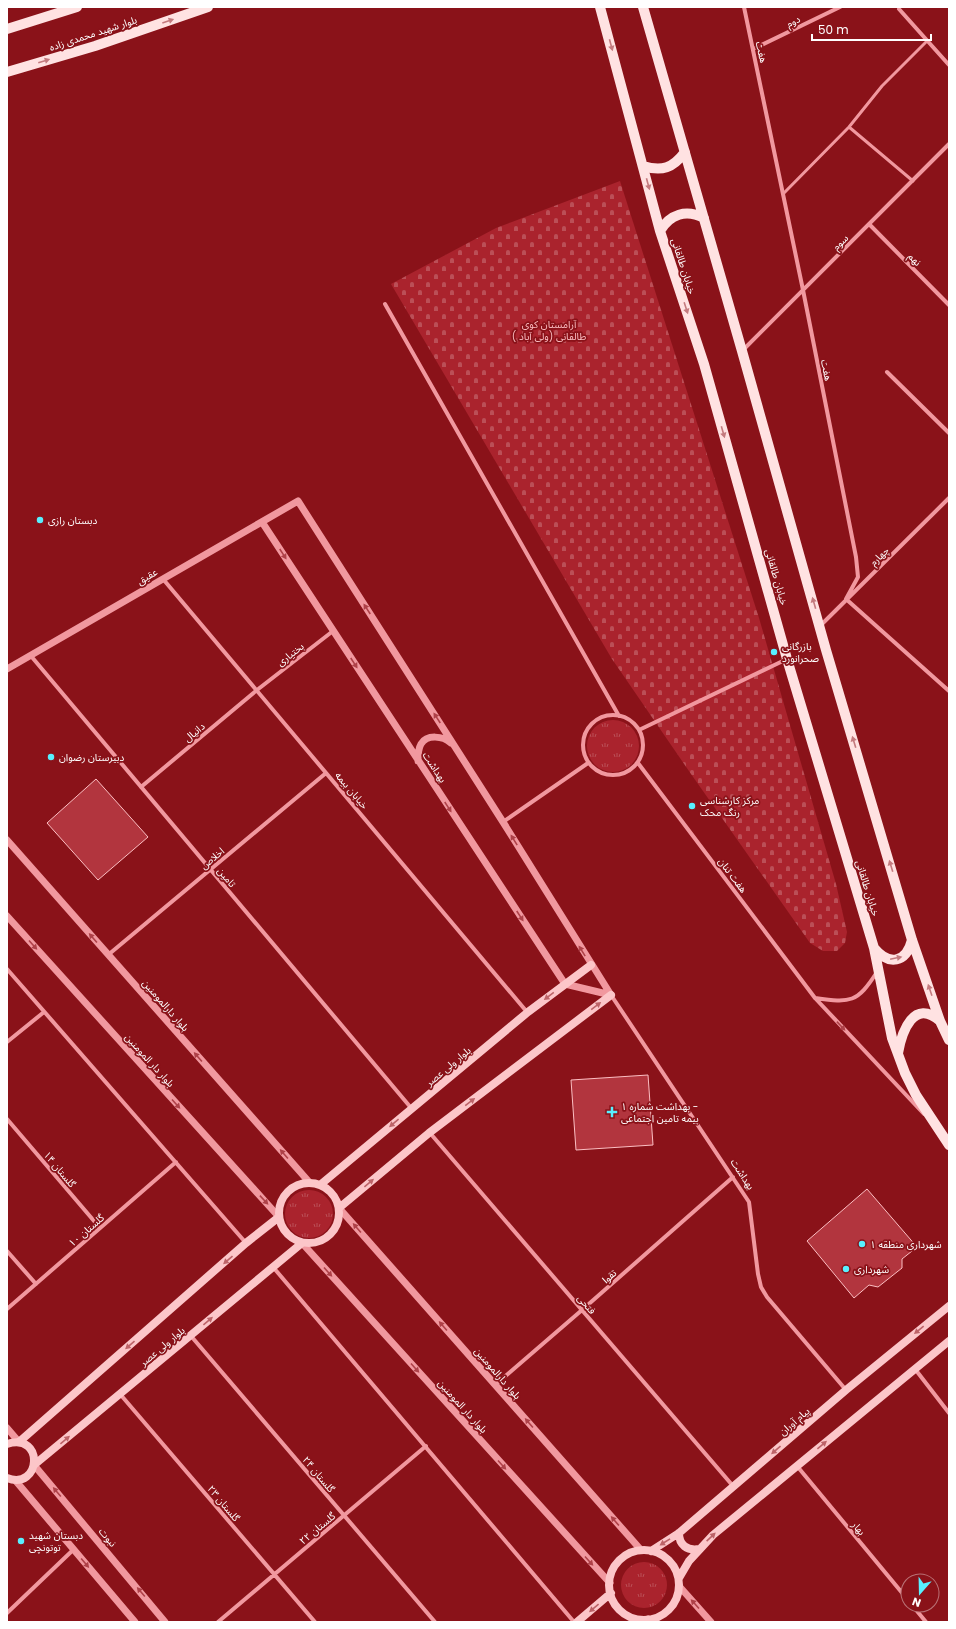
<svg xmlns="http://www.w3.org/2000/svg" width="956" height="1629" font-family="Poppins,'Noto Sans Arabic',sans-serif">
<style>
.grass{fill:url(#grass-tufts)}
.cemetery{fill:url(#cemetery-stones)}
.building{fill:#b2353e;stroke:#fcbfc3}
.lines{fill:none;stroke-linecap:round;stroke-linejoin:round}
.service{stroke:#f1989f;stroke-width:3}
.minor{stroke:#f1989f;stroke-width:4}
.tertiary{stroke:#f1989f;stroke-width:7}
.secondary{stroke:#fcc6c9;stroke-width:8}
.primary{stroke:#ffe2e2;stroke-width:10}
.oneway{fill:#c47a7e}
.oneway2{fill:#ae4148}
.oneway3{fill:#bd6368}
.poi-dot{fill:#58f0ff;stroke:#8a1219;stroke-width:1.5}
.labels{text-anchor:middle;stroke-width:3.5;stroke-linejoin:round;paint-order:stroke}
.street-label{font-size:10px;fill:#fff;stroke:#8a1219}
.park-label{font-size:10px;fill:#fcbfc3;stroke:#8a1219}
.poi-label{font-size:10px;fill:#fff;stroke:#8a1219;text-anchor:start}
</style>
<defs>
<pattern id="grass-tufts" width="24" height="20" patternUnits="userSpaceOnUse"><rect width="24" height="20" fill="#aa232d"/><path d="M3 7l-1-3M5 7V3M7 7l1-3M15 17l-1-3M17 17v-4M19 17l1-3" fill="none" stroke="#bb4f57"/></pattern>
<pattern id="cemetery-stones" width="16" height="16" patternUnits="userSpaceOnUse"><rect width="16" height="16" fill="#aa232d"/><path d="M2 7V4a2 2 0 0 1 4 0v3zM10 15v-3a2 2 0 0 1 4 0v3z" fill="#bb4f57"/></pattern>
</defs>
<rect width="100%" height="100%" fill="#8a1219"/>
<path class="grass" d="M587 746a26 26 0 1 1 52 0a26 26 0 1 1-52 0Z
M285 1214a24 24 0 1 1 48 0a24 24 0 1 1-48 0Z
M621 1585a23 23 0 1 1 46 0a23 23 0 1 1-46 0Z"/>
<path class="cemetery" d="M620,181L759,618L836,884L847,932L845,943L837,951H823L810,943L691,774L612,659L391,284L496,228Z"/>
<path class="building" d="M96,779L148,837L98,880L47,823Z
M648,1075L653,1145L576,1150L571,1080Z
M867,1189L917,1247L902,1259V1268L878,1287L869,1285L854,1298L807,1241Z"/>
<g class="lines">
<path class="service" d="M849,127L913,181
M783,194L849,127L882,86L927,41"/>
<path class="minor" d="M744,7L803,290L856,557L858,577L846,599L949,691
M899,9L949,65
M753,49L840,7
M869,224L949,305
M385,304L619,716
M743,350L949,144
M887,372L949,433
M163,579L527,1012
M820,626L949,498
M31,656L412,1109
M583 745a30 30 0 1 1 60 0a30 30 0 1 1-60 0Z
M639,730L787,659
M638,763L815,998L924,1114
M141,787L257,690L333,631
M503,822L588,763
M108,955L326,773
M7,969L246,1243
M611,995L749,1202L758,1274L761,1287L767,1297L846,1390
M815,998C851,1003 857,1003 877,972
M7,1042L44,1012
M7,1119L100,1228
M430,1133L733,1486
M7,1251L36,1284
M273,1267L574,1622
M7,1309L176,1162
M191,1336L435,1622
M915,1369L949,1413
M495,1385L582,1310L733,1177
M120,1394L315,1622
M797,1466L908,1600
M912,1605L926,1622
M7,1613L73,1550
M218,1622L426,1446"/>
<path class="tertiary" d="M262,522L565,984L611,995
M7,669L298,501L503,822L611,995
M418,761C418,756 418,749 421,744C427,734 443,736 451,743
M7,840L310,1183
M7,916L279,1217
M339,1208L641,1550
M302,1243L610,1583
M7,1428L19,1442
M34,1465L165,1622
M15,1480L135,1622
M679,1586L711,1622
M648,1619L650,1622"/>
<path class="secondary" d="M279 1213a30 30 0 1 1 60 0a30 30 0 1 1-60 0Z
M320,1185L528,1012L591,965
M339,1208L429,1133L611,995
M19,1442L246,1243L279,1217
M7,1444C45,1432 41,1491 7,1478
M34,1465L302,1243
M679,1533C679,1545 687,1551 699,1549
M609 1585a35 35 0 1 1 70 0a35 35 0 1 1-70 0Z
M651,1551L679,1533L846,1390L949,1306
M679,1578L689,1561L713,1535L949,1341
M577,1622L611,1593"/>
<path class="primary" d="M600,7L660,231L704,364L787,659L874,948L892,1038L905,1073L916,1095L949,1145
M643,7L742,351L826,650L912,940L940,1021L949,1040
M7,29L77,7
M7,72L95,46L208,7
M643,166C662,172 673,168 685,152
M660,231C670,214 686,209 704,218
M874,948C889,966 906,963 912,940
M898,1053C902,1031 914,998 940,1021"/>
</g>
<defs><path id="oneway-solid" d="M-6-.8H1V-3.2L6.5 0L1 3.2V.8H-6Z"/></defs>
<g class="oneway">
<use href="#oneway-solid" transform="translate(168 21) rotate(-19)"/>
<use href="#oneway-solid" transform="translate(611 45) rotate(75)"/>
<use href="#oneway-solid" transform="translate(44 61) rotate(-17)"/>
<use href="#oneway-solid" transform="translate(648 184) rotate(75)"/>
<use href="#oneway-solid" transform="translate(686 308) rotate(72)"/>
<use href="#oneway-solid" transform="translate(723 432) rotate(74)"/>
<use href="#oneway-solid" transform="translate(814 603) rotate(-106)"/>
<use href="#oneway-solid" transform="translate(854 742) rotate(-107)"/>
<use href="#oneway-solid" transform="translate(891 866) rotate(-107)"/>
<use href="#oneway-solid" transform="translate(896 958) rotate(-12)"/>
<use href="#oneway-solid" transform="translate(930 990) rotate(-109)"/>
</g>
<g class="oneway2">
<use href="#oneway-solid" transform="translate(283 554) rotate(57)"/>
<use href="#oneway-solid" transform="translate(367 609) rotate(-123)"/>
<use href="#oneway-solid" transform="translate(354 663) rotate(57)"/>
<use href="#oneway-solid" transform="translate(437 718) rotate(-123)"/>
<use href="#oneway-solid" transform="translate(448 807) rotate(57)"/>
<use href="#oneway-solid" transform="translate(514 840) rotate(-122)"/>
<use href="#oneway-solid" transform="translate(520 916) rotate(57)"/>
<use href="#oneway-solid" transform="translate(93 938) rotate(-131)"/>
<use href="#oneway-solid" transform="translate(33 945) rotate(48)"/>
<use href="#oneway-solid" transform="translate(582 951) rotate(-122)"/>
<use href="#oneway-solid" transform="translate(841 1026) rotate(47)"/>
<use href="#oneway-solid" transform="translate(198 1057) rotate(-131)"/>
<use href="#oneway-solid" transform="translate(176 1104) rotate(48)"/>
<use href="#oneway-solid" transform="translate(284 1154) rotate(-131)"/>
<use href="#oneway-solid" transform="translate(264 1200) rotate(47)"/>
<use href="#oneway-solid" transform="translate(357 1228) rotate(-131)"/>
<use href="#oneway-solid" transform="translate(328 1272) rotate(48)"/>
<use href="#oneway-solid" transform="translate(443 1326) rotate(-131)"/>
<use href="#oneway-solid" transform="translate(415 1368) rotate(48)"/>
<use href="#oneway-solid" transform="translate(529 1423) rotate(-131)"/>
<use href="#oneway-solid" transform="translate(502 1465) rotate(48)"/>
<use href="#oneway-solid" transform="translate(57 1492) rotate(-130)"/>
<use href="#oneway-solid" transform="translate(615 1521) rotate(-131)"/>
<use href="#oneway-solid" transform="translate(589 1561) rotate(48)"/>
<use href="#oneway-solid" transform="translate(85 1563) rotate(50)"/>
<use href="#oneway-solid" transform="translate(141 1592) rotate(-130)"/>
<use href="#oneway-solid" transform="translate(695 1604) rotate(-132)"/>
</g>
<g class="oneway3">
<use href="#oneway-solid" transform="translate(549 996) rotate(143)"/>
<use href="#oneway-solid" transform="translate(596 1006) rotate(-37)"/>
<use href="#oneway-solid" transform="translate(470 1102) rotate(-37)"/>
<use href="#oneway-solid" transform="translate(394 1123) rotate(140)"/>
<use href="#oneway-solid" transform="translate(369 1183) rotate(-40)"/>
<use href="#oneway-solid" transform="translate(228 1260) rotate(139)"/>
<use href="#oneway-solid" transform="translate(208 1321) rotate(-40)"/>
<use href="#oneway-solid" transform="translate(919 1330) rotate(141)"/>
<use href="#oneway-solid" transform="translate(130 1345) rotate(139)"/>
<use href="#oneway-solid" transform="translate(65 1440) rotate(-40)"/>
<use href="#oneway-solid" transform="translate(822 1445) rotate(-40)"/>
<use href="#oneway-solid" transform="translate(776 1450) rotate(139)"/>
<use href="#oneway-solid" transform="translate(711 1537) rotate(-43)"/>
<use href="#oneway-solid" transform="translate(665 1542) rotate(148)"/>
<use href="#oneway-solid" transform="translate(594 1608) rotate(140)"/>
</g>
<g class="poi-dot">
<circle cx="40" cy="520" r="4"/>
<circle cx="774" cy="652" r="4"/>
<circle cx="51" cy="757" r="4"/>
<circle cx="692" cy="806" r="4"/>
<path d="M610 1106h4v4h4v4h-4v4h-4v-4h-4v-4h4z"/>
<circle cx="862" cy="1244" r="4"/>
<circle cx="846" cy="1269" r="4"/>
<circle cx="21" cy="1541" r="4"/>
</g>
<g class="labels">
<g class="street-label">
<text transform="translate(793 21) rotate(-26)" y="4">دوم</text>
<text transform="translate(93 33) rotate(-18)" y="4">بلوار شهید محمدی زاده</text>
<text transform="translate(762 52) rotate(78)" y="4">هفت</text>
<text transform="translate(840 242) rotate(-45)" y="4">سوم</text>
<text transform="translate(915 259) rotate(45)" y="4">نهم</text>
<text transform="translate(684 266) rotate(72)" y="4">خیابان طالقانی</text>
<text transform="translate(827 370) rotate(79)" y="4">هفت</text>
<text transform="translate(879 556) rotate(-45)" y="4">چهارم</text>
<text transform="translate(147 576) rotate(-30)" y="4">عقیق</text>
<text transform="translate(777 577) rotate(74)" y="4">خیابان طالقانی</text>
<text transform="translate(290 654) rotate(-38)" y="4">بختیاری</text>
<text transform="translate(194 732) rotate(-40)" y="4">دانیال</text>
<text transform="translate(435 767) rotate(57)" y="4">بهداشت</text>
<text transform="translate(352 790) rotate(50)" y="4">خیابان بیمه</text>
<text transform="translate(212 858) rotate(-40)" y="4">اخلاص</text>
<text transform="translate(733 875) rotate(53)" y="4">هفت تنان</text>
<text transform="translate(227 877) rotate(50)" y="4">تامین</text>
<text transform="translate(868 888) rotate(73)" y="4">خیابان طالقانی</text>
<text transform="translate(166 1005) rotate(49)" y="4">بلوار دارالمومنین</text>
<text transform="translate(150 1060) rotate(48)" y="4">بلوار دار المومنین</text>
<text transform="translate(448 1066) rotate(-40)" y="4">بلوار ولی عصر</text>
<text transform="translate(60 1169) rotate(50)" y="4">گلستان ۱۴</text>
<text transform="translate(743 1174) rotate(57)" y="4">بهداشت</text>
<text transform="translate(86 1230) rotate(-41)" y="4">گلستان ۱۰</text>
<text transform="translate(609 1276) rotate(-41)" y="4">تقوا</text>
<text transform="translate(587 1304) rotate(49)" y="4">فتحی</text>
<text transform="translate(162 1346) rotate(-40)" y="4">بلوار ولی عصر</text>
<text transform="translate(498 1373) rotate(49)" y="4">بلوار دارالمومنین</text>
<text transform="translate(463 1406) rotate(48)" y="4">بلوار دار المومنین</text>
<text transform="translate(794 1421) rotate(-41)" y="4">پیام آوران</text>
<text transform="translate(319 1474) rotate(50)" y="4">گلستان ۲۴</text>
<text transform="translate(224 1503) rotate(50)" y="4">گلستان ۲۳</text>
<text transform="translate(317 1528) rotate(-40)" y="4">گلستان ۲۲</text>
<text transform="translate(859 1528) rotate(50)" y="4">بهار</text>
<text transform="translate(108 1537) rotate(50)" y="4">نبوت</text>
</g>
<g class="park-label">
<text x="549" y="328">آرامستان کوی<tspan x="549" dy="12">طالقانی (ولی آباد )</tspan></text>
</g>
<g class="poi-label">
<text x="48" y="524">دبستان رازی</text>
<text x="782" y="650">بازرگانی<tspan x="782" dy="12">صحرانورد</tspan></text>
<text x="59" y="761">دبیرستان رضوان</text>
<text x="700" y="804">مرکز کارشناسی<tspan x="700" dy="12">رنگ محک</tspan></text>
<text x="621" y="1110">بهداشت شماره ۱ -<tspan x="621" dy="12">بیمه تامین اجتماعی</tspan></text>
<text x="870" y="1248">شهرداری منطقه ۱</text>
<text x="854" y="1273">شهرداری</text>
<text x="29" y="1539">دبستان شهید<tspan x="29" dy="12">توتونچی</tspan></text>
</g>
</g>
<rect width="956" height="1629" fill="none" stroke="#ffffff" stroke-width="16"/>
<g transform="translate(920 1593) rotate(200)"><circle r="19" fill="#8a1219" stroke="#b97175"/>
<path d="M0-3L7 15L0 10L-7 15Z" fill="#58f0ff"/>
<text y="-6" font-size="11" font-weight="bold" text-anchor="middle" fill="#ffffff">N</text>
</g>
<path d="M812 34v6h119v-6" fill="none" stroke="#ffffff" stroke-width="2"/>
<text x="818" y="34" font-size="12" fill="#ffffff" stroke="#8a1219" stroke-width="3" paint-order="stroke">50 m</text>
</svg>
